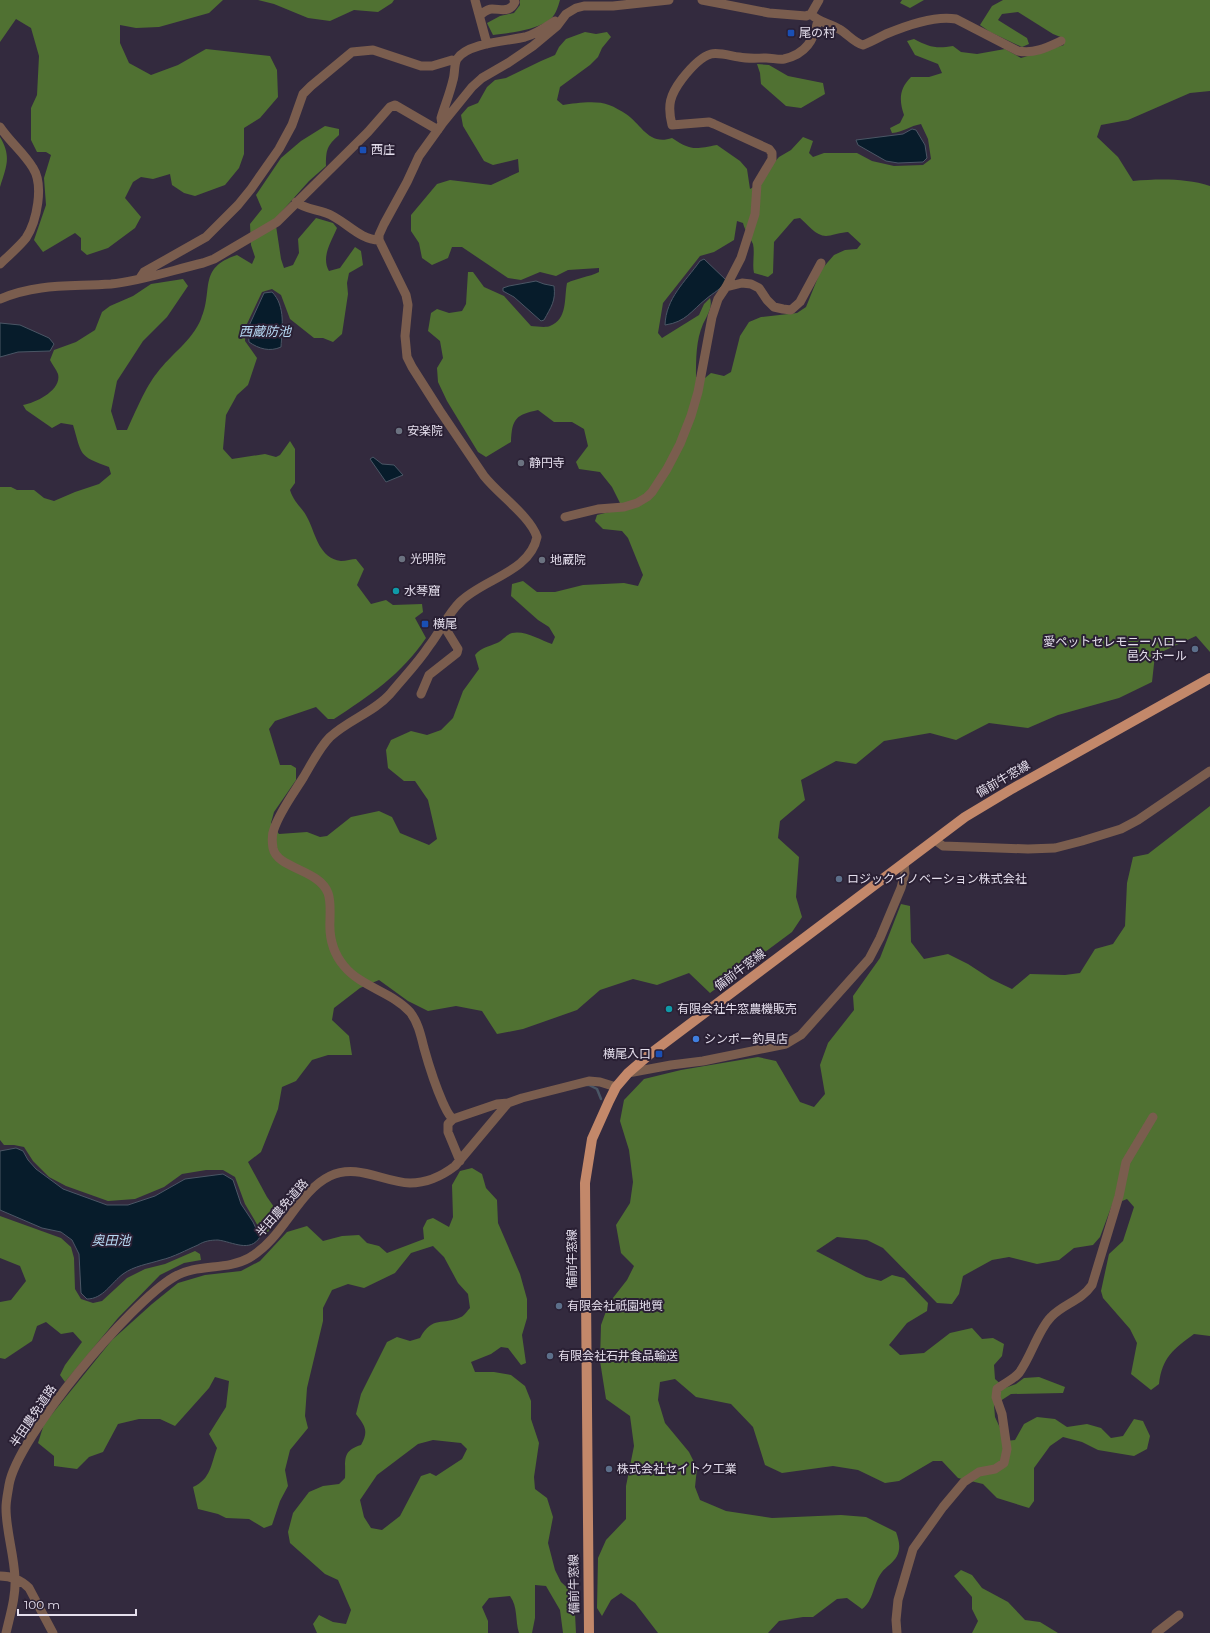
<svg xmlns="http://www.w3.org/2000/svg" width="1210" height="1633" font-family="Montserrat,'Noto Sans JP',sans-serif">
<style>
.forest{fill:#507132;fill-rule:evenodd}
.water{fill:#071c2b;stroke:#4a5665}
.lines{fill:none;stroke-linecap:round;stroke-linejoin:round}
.stream{stroke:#4a5665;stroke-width:2.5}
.minor{stroke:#7a5d4e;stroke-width:9}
.primary{stroke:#c3886a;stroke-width:10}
.transit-dot{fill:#1a4fb4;stroke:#2a2034;stroke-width:1.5}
.worship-dot{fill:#6b7280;stroke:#2a2034;stroke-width:1.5}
.culture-dot{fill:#0f9aa8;stroke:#2a2034;stroke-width:1.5}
.service-dot{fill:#5c6f8a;stroke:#2a2034;stroke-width:1.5}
.shop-dot{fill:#3f7fe0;stroke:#2a2034;stroke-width:1.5}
.labels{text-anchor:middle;stroke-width:4;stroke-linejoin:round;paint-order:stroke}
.poi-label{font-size:12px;fill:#e5dfed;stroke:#2a2034;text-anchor:start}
.street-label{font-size:12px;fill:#e5dfed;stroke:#2a2034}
.water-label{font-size:13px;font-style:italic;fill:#b6d8f3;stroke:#2a2034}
</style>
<rect width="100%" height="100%" fill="#332a3e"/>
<path class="forest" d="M0,0H223L209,13L159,27L136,28L120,25V43L129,63L151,75L178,65L206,49L270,56L277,70L278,97L260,118L244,128V154L239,168L225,185L195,196L184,193L172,185L170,174L153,179L141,177L133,182L125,198L141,217L135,228L108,248L87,255L81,250V238L75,233L43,252L34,240L46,205L44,178L51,155L46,152H37L31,140V108L37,95L39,56L31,28L16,19L0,42Z
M258,0H394L392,3L378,12L354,10L330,21L308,18L274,4Z
M520,0H560C558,7 555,17 548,21C535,30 509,33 493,35L487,23L500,16L514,13L520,5Z
M902,0H924L910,8L900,3Z
M1003,0H1210V91L1190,93L1128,120L1101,125L1097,137L1118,157L1133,181C1158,179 1185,178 1210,186V652L1196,636L1155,655L1152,682L1119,698L1058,715L1028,728L989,723L956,740L930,733L884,741L856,764L836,761L801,780L805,800L780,821L778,838L799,857L796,897L802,917L792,932L710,993L689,973L657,985L633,979L600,990L577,1010L523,1029L497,1034L482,1011L456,1006L428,1011L408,1001L379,980L360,988L334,1008L332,1020L349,1036L352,1055H328L312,1060L296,1081L282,1087L278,1109L261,1152L248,1162L267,1197L279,1214L268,1232L261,1231L245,1204L235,1177L223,1170H206L182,1174L164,1187L135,1199L108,1201L66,1186L49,1177L33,1161L24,1147L14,1145H4L0,1140V487H11L17,490H34L44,498L54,501L75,492L99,484L111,474L109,467C78,456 82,455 73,425L61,423L52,428L26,410L23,405C36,403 62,390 58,374C56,369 52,364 50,360L54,350L76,342L95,330L102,312L110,306L133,296L151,284L183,279L188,286L167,317L143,341L117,381L111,411L117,430H127C135,413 146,386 157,373C171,354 192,341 201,319C214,290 197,268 237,255L252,264L255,257L251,245L250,224L262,209L256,195L281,158L301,141L325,126L339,129V135C327,146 326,149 326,166L309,181L275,219L281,259L284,268L293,265L299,253L298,239L316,218L333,223L337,228C331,242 321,257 329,271L340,268L355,247L361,251L363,265L349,273L347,283L348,294L342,334L333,342L323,338H314L290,319L281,295L272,289L262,292L246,326L245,341L257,358L248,385L237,395L226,415L223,449L232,459L265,454L276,457L280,455L290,441L295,449V483L290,490C294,503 303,508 308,519C316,535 319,558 341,561C346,561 352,559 356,559L364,569L357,585L371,604L386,600L393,605L422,604L423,612L415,618L426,638C402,674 369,696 334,719H328L316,707L275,721L269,729L280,765H291L296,768V780L274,812L271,823L279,834L307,832L320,837L327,836L351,817L379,811L392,817L400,833L429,845L437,839L428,800L415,781H404L388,768L386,750L391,740L411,731L427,735L441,730L453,718L463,691L479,669L475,655C482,647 488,647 497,643C502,641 507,634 512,633C525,630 540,640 552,644L555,637L549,627L538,620L511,596L512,584L523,581L537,592H555L583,585L624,583L638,586L643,575L628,538L622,531L603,529L595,521L597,515L617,510L620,503L612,487L600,472L579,469L576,462L588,446L584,429L572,422H554L538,410C516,415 512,418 511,442L486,457L478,452L447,401L438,382L437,368L443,358L440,341L428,331L431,313L437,309L449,313L462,311L466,304L468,272H473L484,287L504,296L531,326C536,326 545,328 550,326C568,319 564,298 567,283C577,278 589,277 599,272V268L568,270L556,276L540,272L521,280L508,278L462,247H452L448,258L432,265L422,258L419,243L411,231V215L437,184L450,180L491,185L519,172L518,159L493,165L484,161L463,126L461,115L468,107L478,103L487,87L495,80L506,78L541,61L555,55L559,47L566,39L585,32L596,34L607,32L611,37L602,48L598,57L590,65L560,87L557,100L563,105C576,103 597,100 609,105C615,107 621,111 626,114C642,125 649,146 672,138C691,151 695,149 717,145L740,161L747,169L750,189L759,184L765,173L779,157L791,150L803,137L813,141L809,153L813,157L824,153H857L872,161L894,166L923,165L931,159L928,139L921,124C910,126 903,132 892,133L890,128L900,123L904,115C899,100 899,89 911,77H929L942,73L938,64L915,55L907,41L914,39C929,47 936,49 953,46L961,52L977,54L1005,49L1021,58L1064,45L1063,38L1053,34L1018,12L1002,14L998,20L1027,38L1029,44L1022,47L990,32L980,25L992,6ZM800,218C807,224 816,236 826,236C830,236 842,232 848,232L861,244L857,249L845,250L834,255L821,270L806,307L797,313L761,317L749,322L740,336L731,372L724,376L711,373L705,378L696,377C696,359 696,340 703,324C707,316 713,307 710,298L704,304L699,315L662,338L658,333L663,303L700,256L714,252L734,240L737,221L743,223C745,231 750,237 753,244C755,253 752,264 754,273L768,277L773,273L774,242L794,219Z
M757,64L769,65L788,76L823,83L825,94L801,108L786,106L761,84L760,73Z
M0,137C12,157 6,167 0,187Z
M1210,806V1336L1194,1334C1174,1349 1162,1357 1159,1384L1151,1390L1131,1374L1137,1343L1130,1329L1103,1298L1101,1291L1109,1254L1123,1241L1134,1207L1127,1199L1112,1205L1100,1237L1093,1245L1074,1248L1059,1260L1037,1264L1009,1257L992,1260L963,1276L959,1294L952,1304L937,1303L883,1248L867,1240L837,1237L816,1251L866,1277L881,1281L892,1275L904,1278L928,1303L927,1311L907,1323L889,1345L900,1355L924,1353L950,1333L972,1328L982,1339L993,1338L1004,1344L1002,1356L994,1365L995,1379L1005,1388L1016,1384L1024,1378L1039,1377L1065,1387L1063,1393L1011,1394L994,1405L995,1417L1006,1441L1015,1440L1024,1424L1037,1417L1055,1419L1067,1427L1087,1424L1101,1428L1111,1438L1123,1436L1134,1419L1143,1421L1150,1436L1147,1449L1134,1456L1098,1450L1082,1442L1063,1437L1050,1446L1034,1468V1501L1029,1508L997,1498L983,1484L958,1478L942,1461H933L899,1481L885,1483L858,1470L833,1466L782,1473L765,1465L753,1427L731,1404L696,1397L675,1379L660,1382L658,1400L665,1423L689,1452L697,1468L695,1487L700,1500L726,1511L772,1518L841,1515L866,1517L896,1532C899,1540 901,1548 897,1556C894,1562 886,1567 882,1572C873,1583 874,1601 862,1609L847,1598L837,1599L813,1617H803L779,1621L768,1633H658L635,1603L621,1593L611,1600L602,1616L597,1608L598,1558L606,1540L626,1519V1486L634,1446L630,1416L606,1399L600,1361L601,1325L609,1303L627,1280L634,1266L621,1253L616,1225L630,1203L633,1182L629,1150L620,1121L624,1100L644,1079L681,1070L758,1057L776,1061L800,1102L814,1107L825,1094L820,1065L828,1043L854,1010L853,996L880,958L901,904L910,906L911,942L924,959L948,954L968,964L991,979L1012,989L1030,974L1065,975L1080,973L1095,949L1113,944L1125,926L1127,883L1133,857L1148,854Z
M472,1168L482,1174L486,1188L497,1200L498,1223L520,1274L527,1299V1318L522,1335L526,1363L521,1365L508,1348L501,1347L491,1354L471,1362L475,1372H494L511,1375L525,1386L531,1401V1419L539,1443L534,1477L535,1489L547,1498L553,1517L548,1543L555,1570L561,1582L574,1594L576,1633H563L560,1610L546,1586L535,1585V1618L532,1633H519C515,1620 518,1607 510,1596L489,1598L482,1607L488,1621V1633H317L313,1624L319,1615L333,1622L346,1624L351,1610L338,1580L325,1574L290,1543L288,1532L293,1513L309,1492L323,1486L339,1484L345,1478C346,1461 341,1451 361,1445C369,1431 365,1426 356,1414L361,1394L387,1342L397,1337L410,1341L420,1338C433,1315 442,1326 461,1317C464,1316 467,1311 470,1308L468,1294L458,1283L444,1257L433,1246L411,1253L395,1273L364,1288L348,1284L332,1290L323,1308V1321L307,1388L305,1416L308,1428L290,1450L285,1470L288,1486L280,1501L272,1525L264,1528L249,1519L226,1518L218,1514L198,1509L193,1487C211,1479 211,1464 217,1448L209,1434L226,1407L229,1381L215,1377L209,1388L175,1426L160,1419H139L118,1424L103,1452L89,1457L77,1469L54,1466V1456L38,1443L44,1424L112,1340L152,1304L178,1283L205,1275L241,1271L260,1261L287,1232L307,1226L323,1241L342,1236L359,1235L367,1243L379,1246L387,1253L424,1239L423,1228L427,1220L433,1218L449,1227L453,1217L452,1185L460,1171ZM433,1440L461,1443L467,1449L462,1459L436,1476L430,1473L421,1476L400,1516L382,1530L371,1528L364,1517L360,1500L377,1475L418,1444Z
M0,1216L61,1238L71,1247L74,1258L75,1289L81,1299L93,1303L102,1301L127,1278L145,1269L165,1264L195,1251L200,1254L201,1260L184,1263L160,1275L118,1318L65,1382L60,1375L65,1365L82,1342L73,1332L61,1334L46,1322L37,1326L32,1341L5,1359L0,1358V1302L11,1300L26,1281L20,1266L0,1258Z
M961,1570L972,1575L982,1588L1008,1602L1025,1620L1040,1622L1058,1633H972L978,1621L972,1609V1597L954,1576Z"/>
<path class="water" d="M912,129L916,130L925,145L927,158L923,162L898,163L886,161L858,145L856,140L903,134Z
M704,259L726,280C721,290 714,292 706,299C691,311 686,322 665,325C666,298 685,282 700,261Z
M536,281L544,284L554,286C556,301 551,307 544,320L541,321L514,297L503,291V288L509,286Z
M272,292C286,306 282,329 281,347C270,352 259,349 249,342L248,328L264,293Z
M0,323L20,325L49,338L54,344L50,351L18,352L0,357Z
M373,457L382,464L394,465L403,475L386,482L370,459Z
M16,1148L23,1151L28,1160L36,1169L63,1189L107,1205H128L155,1196L185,1179L223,1174L233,1180L241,1204L253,1222L260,1237C250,1253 233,1242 218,1240C211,1240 204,1241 198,1245C186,1250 174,1257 161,1260C148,1264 134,1266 123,1274C111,1283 103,1299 87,1299L81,1293L79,1254L72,1240L61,1232L42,1228L0,1210V1151Z"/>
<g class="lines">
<path class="stream" d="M587,1085H589L597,1089L601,1099"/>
<path class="minor" d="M475,0L487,44
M702,0L769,13L806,16L811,14L819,0
M811,14C819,23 830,23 839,29C848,34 853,42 863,45C871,42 878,38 886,34C905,26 935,15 956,19L1018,51C1034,54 1046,48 1061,41
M480,15C483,13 487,9 492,9C502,9 510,13 515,2L514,0
M442,124L441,118C445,105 450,93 453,80C455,74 454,64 457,59C467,43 508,41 525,37C536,34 546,27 555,21
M0,127C10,142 24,153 33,168C44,185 37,221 26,238C19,247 8,256 0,264
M296,202C305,209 315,209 326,213C344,219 359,240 379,240
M140,278L144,272L206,237L238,205L251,189L279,149L292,125L303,94L311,86L352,52L373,50L421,66H432L452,60L456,61
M726,287L742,283L751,284L759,288L767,300L774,307L783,309L791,310L800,302L821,263
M0,299C39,283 70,287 111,284C141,281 173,270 203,263L214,259L277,222L368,132L390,107L395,105L438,130
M565,517L598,509L624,507L637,503L647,497L652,492L667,469L680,444L691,416L698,392L712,317L718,299L726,287L741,258L755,214L757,184L772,159V153L769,149L714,124L709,122L672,125C667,105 670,95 682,79C689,70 700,57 711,54C719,52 731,56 739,57C748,59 757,58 766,58C772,58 779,60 784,59C806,54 814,40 818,20
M421,694L429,675L457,653L458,649L447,631L445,621
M935,840L943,846L1028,849L1055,848L1082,841L1121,829L1138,820L1210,771
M628,1073L671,1065L703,1061L786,1044L801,1035L869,959L880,938L901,888L905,873L904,863
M508,1103L497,1104L453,1119C448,1115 446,1109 443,1103C435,1085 429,1066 424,1048C421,1036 418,1022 410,1012C392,992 361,987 344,966C333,953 329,937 330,920C330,911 331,901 328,893C319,869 277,869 273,848C272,842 272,834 274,829C280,811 293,794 303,778C311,765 319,748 330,737C348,720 374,712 390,694C403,678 418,663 429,646C440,632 447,615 460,602C483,579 530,572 537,537C530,516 499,495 484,476L440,411L412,367L407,357L405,336L408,305L406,295L379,240V235L384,224L407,182L419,156L442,124L472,87L482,78L508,63L533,46L557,26L566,14L576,8L584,6H613L669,0
M453,1119L448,1124V1132L460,1161
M0,1576C11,1576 21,1580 29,1588L53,1633
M6,1633C10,1615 16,1597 15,1578C14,1554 6,1531 6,1508C6,1500 8,1492 9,1485C17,1437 131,1302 174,1277C197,1263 226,1271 249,1258C284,1238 297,1192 330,1176C357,1163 383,1182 410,1183C427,1183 442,1176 455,1166L508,1103L522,1098L589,1081L600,1082L616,1087
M897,1633L896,1620L898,1600L913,1549L943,1507L964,1482L979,1472L995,1469L1004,1463L1007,1449L1002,1414L996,1397L997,1389C1004,1383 1013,1380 1019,1373C1031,1357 1038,1330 1051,1317C1063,1304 1081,1301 1092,1285L1119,1196L1126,1162L1153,1117
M1156,1633L1179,1615"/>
<path class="primary" d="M589,1633L585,1183L592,1139L609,1101L616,1087L628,1073L650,1054L965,817L1010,790L1210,678"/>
</g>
<g class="transit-dot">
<rect x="787" y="29" width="8" height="8" rx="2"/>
<rect x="359" y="146" width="8" height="8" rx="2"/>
<rect x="421" y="620" width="8" height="8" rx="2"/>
<rect x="655" y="1050" width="8" height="8" rx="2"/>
</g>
<g class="worship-dot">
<circle cx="399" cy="431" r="4"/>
<circle cx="521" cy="463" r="4"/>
<circle cx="402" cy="559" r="4"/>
<circle cx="542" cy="560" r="4"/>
</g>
<g class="culture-dot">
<circle cx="396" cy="591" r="4"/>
<circle cx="669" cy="1009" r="4"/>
</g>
<g class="service-dot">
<circle cx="1195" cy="649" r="4"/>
<circle cx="839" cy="879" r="4"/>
<circle cx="559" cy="1306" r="4"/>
<circle cx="550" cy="1356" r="4"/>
<circle cx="609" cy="1469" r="4"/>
</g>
<circle class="shop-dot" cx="696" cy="1039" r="4"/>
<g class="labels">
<g class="poi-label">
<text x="799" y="37">尾の村</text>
<text x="371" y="154">西庄</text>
<text x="407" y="435">安楽院</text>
<text x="529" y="467">静円寺</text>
<text x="410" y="563">光明院</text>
<text x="550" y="564">地蔵院</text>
<text x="404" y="595">水琴窟</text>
<text x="433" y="628">横尾</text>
<text x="1187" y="646" text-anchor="end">愛ペットセレモニーハロー<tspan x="1187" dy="14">邑久ホール</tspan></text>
<text x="847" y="883">ロジックイノベーション株式会社</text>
<text x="677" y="1013">有限会社牛窓農機販売</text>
<text x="704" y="1043">シンポー釣具店</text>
<text x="651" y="1058" text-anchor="end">横尾入口</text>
<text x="567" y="1310">有限会社祇園地質</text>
<text x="558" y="1360">有限会社石井食品輸送</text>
<text x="617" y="1473">株式会社セイトク工業</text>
</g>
<g class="street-label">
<text transform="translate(1003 779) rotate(-30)" y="4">備前牛窓線</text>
<text transform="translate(740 970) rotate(-37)" y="4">備前牛窓線</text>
<text transform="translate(282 1208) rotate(-49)" y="4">半田農免道路</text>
<text transform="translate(572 1259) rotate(-90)" y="4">備前牛窓線</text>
<text transform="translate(33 1416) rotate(-56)" y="4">半田農免道路</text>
<text transform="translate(574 1584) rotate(-91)" y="4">備前牛窓線</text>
</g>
<g class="water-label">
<text x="265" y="336">西蔵防池</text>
<text x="111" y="1245">奥田池</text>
</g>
</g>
<path d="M18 1609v6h118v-6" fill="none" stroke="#e5dfed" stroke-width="2"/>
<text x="24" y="1609" font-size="12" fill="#e5dfed" stroke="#2a2034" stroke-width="3" paint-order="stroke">100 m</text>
</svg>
